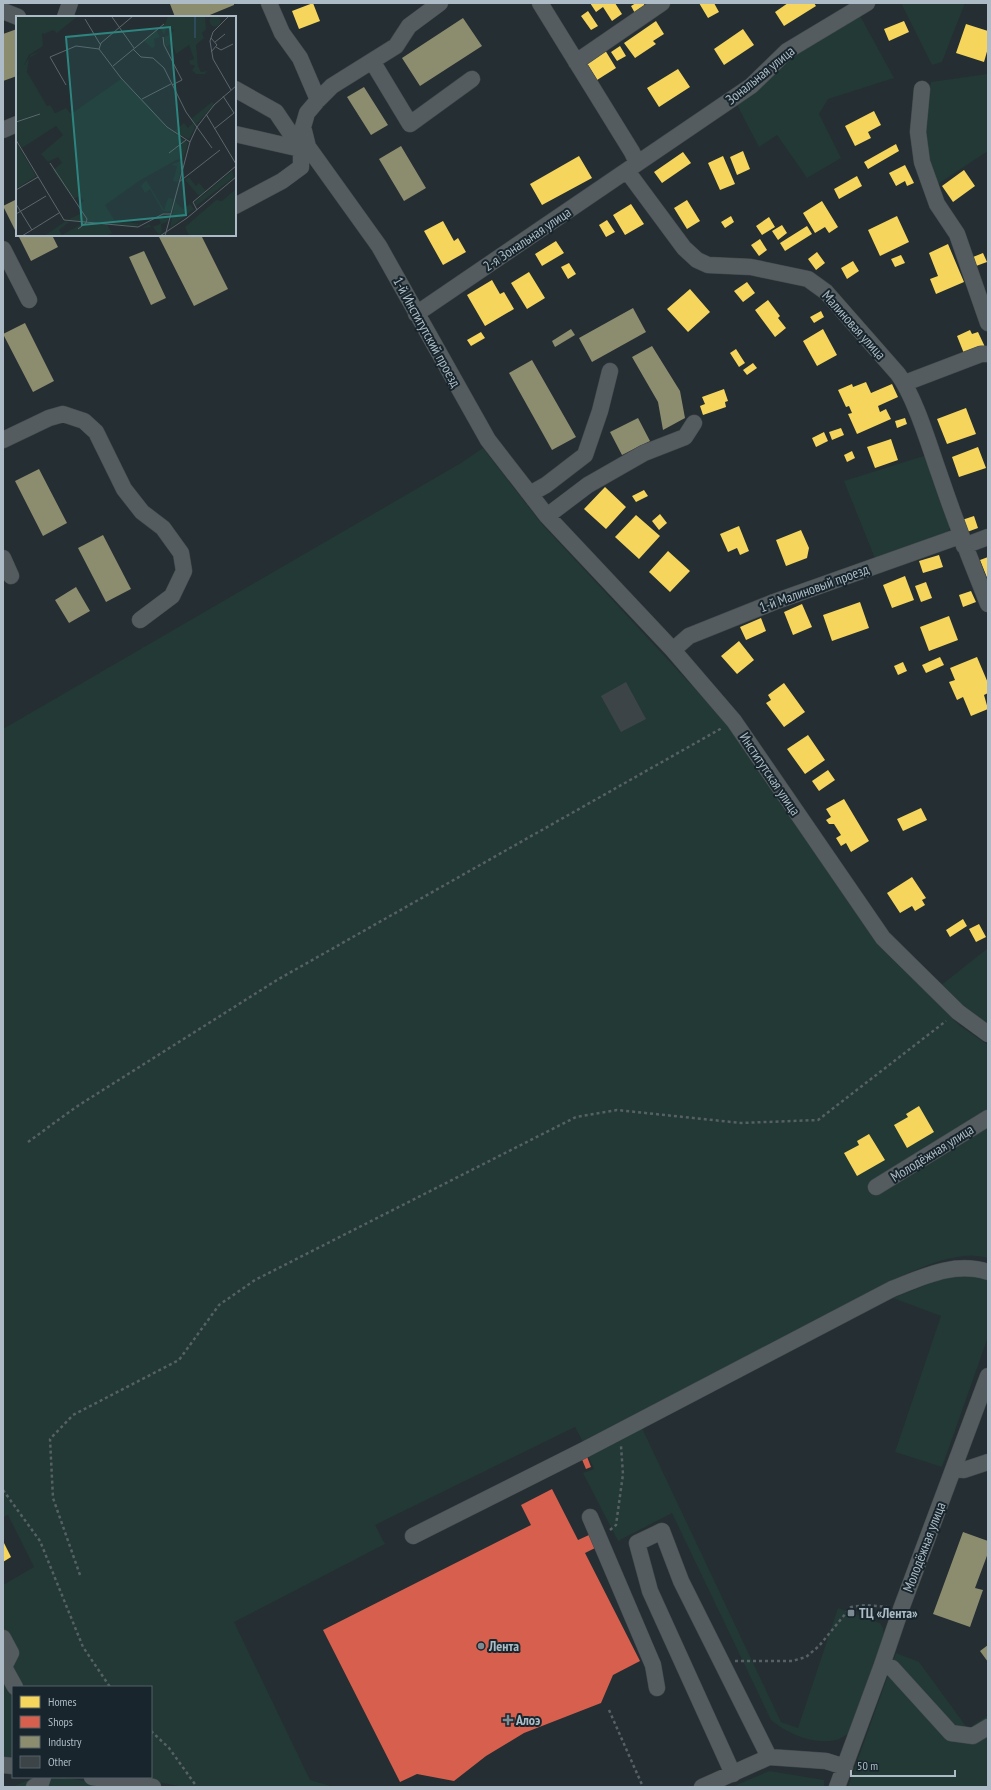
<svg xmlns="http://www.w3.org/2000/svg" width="991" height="1790" font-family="'PT Sans Narrow',sans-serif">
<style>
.green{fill:#223936}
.homes{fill:#f6d55c}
.shops{fill:#d6604d}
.industry{fill:#8c8c6e}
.building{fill:#3d4448}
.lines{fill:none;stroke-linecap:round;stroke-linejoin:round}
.minor-casing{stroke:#42494d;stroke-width:17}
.path{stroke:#576064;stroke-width:2.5;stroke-dasharray:3 3;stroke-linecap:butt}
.minor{stroke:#545c60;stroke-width:16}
.poi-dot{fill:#7d8a92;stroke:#18252c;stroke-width:1.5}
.labels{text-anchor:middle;stroke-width:4;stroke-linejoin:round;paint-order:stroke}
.street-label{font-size:14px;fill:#acbbc5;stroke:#18252c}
.poi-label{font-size:14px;font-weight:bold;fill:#acbbc5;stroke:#18252c;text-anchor:start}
.inset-river{fill:none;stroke:#2e4a5a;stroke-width:2}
.inset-road{fill:none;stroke:#5b666d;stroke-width:1}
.view{fill:#2e847f;fill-opacity:0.15;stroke:#2e847f;stroke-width:2}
.inset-edge{fill:none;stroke:#acbbc5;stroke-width:2}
</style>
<rect width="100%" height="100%" fill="#252e32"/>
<path class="green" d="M901,3H965L942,62L932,65Z
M859,14L894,78L828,99L819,114L841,158L807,178L777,135L759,147L736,103L790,56Z
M988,74V151L938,184L929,163L923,130L931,82Z
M483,448L541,523L736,733L875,940L959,1025L988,1045V1258C956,1249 919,1269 890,1281L583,1442L575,1427L375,1525L385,1544L234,1622L310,1780L334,1787H183L133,1777H151V1687H13V1759L3,1758V1683L5,1682L3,1655V1585L34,1567L8,1515L3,1517V729L461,463Z
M927,455L950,522L949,530L944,535L876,561L844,481Z
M988,948V1026L939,987Z
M975,1275L988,1280V1337L942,1467L895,1452L941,1316L893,1298L944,1278Z
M641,1426L781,1722L798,1728L838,1608L880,1623L883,1628L884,1634L850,1732C846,1735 841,1739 836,1740C813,1745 788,1734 771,1720L672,1513L618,1541L583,1473L594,1469L588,1455Z
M896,1653L919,1662L968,1729L988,1715V1787H848Z
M769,1771L824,1780V1787H732Z
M30,1777H60L125,1787H12L29,1780Z"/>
<path class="homes" d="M313,3L320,21L299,29L292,11Z
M590,3H615L622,14L612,21L603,7L596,12Z
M636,3H643L647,8L636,15L631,6Z
M699,3H714L719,12L708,18Z
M788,3H814L816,6L784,26L775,12Z
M588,11L598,26L591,30L581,16Z
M656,21L664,34L653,41L656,44L635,58L624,43Z
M904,21L909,32L889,41L884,29Z
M966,24L988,31V48L984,62L956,53Z
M743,29L754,45L724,65L714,49Z
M620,46L626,56L617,61L611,52Z
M605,50L616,68L597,80L586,62Z
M678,69L690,87L659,107L647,88Z
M874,111L881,125L868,132L871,138L855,146L845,126Z
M896,144L899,151L868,169L864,162Z
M743,151L750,169L737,175L730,157Z
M683,152L691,163L662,183L654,172Z
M579,156L592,178L542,205L530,184Z
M723,156L735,184L720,190L708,163Z
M905,165L914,183L907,186L905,181L896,186L889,173Z
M964,170L975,186L953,202L942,186Z
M857,176L862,186L839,199L834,189Z
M687,200L700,221L687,229L674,208Z
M822,201L838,227L829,233L825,227L815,233L803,213Z
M631,204L644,224L625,235L613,215Z
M731,216L734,222L725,228L721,222Z
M897,216L909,242L880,256L868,230Z
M769,217L775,227L762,235L756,226Z
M607,220L615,232L606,237L599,225Z
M443,221L454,241L458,238L466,252L443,265L424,231Z
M782,225L787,233L778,240L772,231Z
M807,226L812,234L785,251L780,243Z
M760,239L767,250L759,256L751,245Z
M556,241L564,253L542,266L535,254Z
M948,244L964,282L936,294L930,279L938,276L929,253Z
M817,252L825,263L816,270L808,259Z
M983,253L987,262L976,266L973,257Z
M901,255L905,263L895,267L891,259Z
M853,261L859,271L847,279L841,268Z
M569,263L576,274L568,279L561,267Z
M529,272L545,298L527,309L511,283Z
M492,280L500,294L504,292L514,309L485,326L467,295Z
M747,282L755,293L743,302L734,291Z
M690,289L710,312L688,332L667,309Z
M768,300L780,316L778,318L786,328L775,337L755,310Z
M821,311L824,317L814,323L810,317Z
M823,329L837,355L817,366L803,341Z
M970,330L972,334L978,332L985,347L965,356L957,336Z
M481,332L485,338L471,346L467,340Z
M736,349L745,363L739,367L730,353Z
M753,363L757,368L747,375L743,370Z
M866,382L871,393L892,384L898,397L878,406L880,412L886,409L891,419L857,434L848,414L852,413L849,406L846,407L838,390L852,384L853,387Z
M724,389L728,401L725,402L726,407L703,415L700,406L705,404L702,397Z
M966,408L976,434L947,444L937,419Z
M905,418L907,424L897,428L895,421Z
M841,428L844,435L832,440L829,432Z
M824,432L828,441L816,447L812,438Z
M891,439L898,460L875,468L867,447Z
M978,447L986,468L959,477L952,457Z
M852,451L855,458L847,462L844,455Z
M605,487L626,507L606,529L584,509Z
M644,490L648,496L636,502L632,496Z
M660,514L667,523L659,530L652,521Z
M636,515L660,536L639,559L615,537Z
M974,516L978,528L967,532L962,520Z
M739,526L749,551L740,555L737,548L728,552L720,534Z
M801,530L809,548L807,558L786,566L776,540Z
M668,551L690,571L670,592L649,572Z
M939,555L943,567L923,573L919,561Z
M988,557V580L980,560Z
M905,576L914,600L892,608L883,585Z
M926,582L932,598L921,602L915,586Z
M971,591L976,602L963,607L959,595Z
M860,602L869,628L832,641L823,615Z
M802,604L812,627L793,635L784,612Z
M949,616L958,640L929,651L920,627Z
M761,618L766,631L746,640L740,627Z
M739,641L754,660L737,674L721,656Z
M940,657L944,665L926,673L922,665Z
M977,657L988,683V693L984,695L988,709L971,716L963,697L957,700L949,682L955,680L950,668Z
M903,662L907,671L898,675L894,666Z
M784,683L805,712L784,727L766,703L771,700L768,695Z
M808,735L825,760L805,774L787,749Z
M828,770L835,780L819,791L812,781Z
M844,799L869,841L851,852L846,843L841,846L836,838L841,835L834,824H829L826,820L831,817L826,809Z
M921,808L927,820L903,831L897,819Z
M912,877L926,898L922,900L925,905L915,911L912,906L900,913L887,893Z
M963,919L967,926L950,937L946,930Z
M979,924L986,937L976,942L969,929Z
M919,1106L934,1132L907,1148L894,1125L908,1117L906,1114Z
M869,1134L885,1160L857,1176L844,1153L859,1145L857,1141Z
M3,1541L11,1557L3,1562Z"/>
<path class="shops" d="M586,1454L591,1467L586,1469L581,1457Z
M552,1489L578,1540L589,1535L595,1548L585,1553L640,1661L613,1675L601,1703L524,1733L486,1756L454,1781L417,1774L400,1782L323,1630L531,1525L521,1505Z"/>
<path class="industry" d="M234,3V5L205,17H175L170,4Z
M463,18L482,46L420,86L402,58Z
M17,29V76L3,81V34Z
M364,87L388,125L371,135L347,97Z
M401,146L426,188L404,201L379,159Z
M17,199V234L3,206Z
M18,235H52L58,247L31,261Z
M158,235H201L228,289L194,306Z
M144,251L166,298L151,305L129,257Z
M633,308L646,332L592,362L579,338Z
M25,323L54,381L33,392L3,334Z
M571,329L575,335L555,347L552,341Z
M652,346L680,391L685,418L663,430L658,402L632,357Z
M532,360L576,437L552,450L509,373Z
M638,418L650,441L622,455L610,432Z
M39,469L67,523L43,536L15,481Z
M103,535L131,589L106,602L78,548Z
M76,587L90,611L69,623L55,600Z
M963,1532L988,1541V1553L975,1588L983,1590L970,1627L933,1614Z
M988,1645V1662L980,1651Z"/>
<path class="building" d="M626,682L646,719L621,732L601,696Z"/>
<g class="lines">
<defs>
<path id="minor" d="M269,3L282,33L300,58L318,100
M440,3L409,26L396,46L332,86L318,100L307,113L303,127L308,147L379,246L488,440L547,516L673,650L734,721L883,938L958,1012L988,1034
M540,3L632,152L637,163
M3,11L18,17
M65,17L70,3
M372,61L410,124L472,79
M576,62L662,3
M235,89L276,112L301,149V167L282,181L235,206
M922,89L918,132L922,162L937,204L957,234L988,323
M3,130L17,124
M235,134L301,149L305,148
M627,171L684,248L697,260L708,265L751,267L808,279L826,292L898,374C915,397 929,445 939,473C954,517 970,560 988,604
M3,249L29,300
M416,314L751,86L787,51L867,3
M905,383L981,354H988
M3,440L49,418L63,414L84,421L96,432L124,489L142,512L163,528L181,553L184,571L172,596L140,620
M530,494L546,485L585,455L600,411L610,371
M547,516L588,485L644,453L685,437L694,423
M964,546L988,537
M3,558L11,576
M673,650L689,636L774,602L960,536
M876,1187L988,1118
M954,1469L964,1470L988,1462
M590,1517L653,1665L657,1688
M413,1536L586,1449L892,1289C923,1277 954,1261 988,1272
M3,1638L11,1653L4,1667L15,1687
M882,1665L892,1668L951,1733L973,1736L988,1727
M3,1765L13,1766
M733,1774L650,1591L637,1543L662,1531L681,1581L769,1757
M92,1777L153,1787
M34,1787L41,1783L43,1777
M702,1787L769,1757L826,1761L845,1767
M837,1787L882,1665L901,1609L988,1376"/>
</defs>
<use href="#minor" class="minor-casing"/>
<path class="path" d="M28,1142L76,1107L277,980L722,728
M3,1490L40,1541L83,1647L110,1687
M610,1530L616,1525L623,1474L621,1446
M80,1575L53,1498L50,1439L73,1415L179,1360L219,1305L255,1280L576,1117L617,1110L741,1123L818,1120L946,1021
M735,1661H792L806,1657L819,1646L851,1607L866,1605L887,1607
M609,1710L643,1787
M151,1731L169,1748L197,1787"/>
<use href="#minor" class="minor"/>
</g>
<g class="poi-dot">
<rect x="847" y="1609" width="8" height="8" rx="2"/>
<circle cx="481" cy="1646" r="4"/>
<path d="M506 1714h4v4h4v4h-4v4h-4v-4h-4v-4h4z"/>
</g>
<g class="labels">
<g class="street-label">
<text transform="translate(760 75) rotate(-39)" y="5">Зональная улица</text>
<text transform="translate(527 239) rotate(-34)" y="5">2-я Зональная улица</text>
<text transform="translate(854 325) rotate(48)" y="5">Малиновая улица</text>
<text transform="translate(427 332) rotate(61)" y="5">1-й Институтский проезд</text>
<text transform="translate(814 588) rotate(-20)" y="5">1-й Малиновый проезд</text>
<text transform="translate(770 774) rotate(56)" y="5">Институтская улица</text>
<text transform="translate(932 1153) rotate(-32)" y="5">Молодёжная улица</text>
<text transform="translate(924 1547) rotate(-69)" y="5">Молодёжная улица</text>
</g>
<g class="poi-label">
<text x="859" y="1618">ТЦ «Лента»</text>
<text x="489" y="1651">Лента</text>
<text x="516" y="1725">Алоэ</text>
</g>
</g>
<g transform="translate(16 16)">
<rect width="220" height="220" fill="#252e32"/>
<path d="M193.5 5a5.5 5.5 0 1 1 11 0a5.5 5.5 0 1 1-11 0ZM0,0H62L41,17L37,14L28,18L26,17L27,30L13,39L6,53L0,59ZM152,0H189L190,13L186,17L188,22L180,29L182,50L185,56L191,55L189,58H180L176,54L179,50L174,48L173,45L178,43L173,29L160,38L156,27L150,31L148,21L154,19L158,14L151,11L148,19L144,11L149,8ZM140,14L144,21L138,23L139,30L136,32L128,25ZM25,35L13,42L11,56L31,90L34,89L39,97L50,92L55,98L105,63L134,91L150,111L172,127L167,143L160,144L123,165L89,189L99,205L126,208L119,210L51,204L66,197L62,189L68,185L64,180L57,183L37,154L46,147L42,141L32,146L25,138L47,119L40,110L6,132L0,122V61L15,39ZM196,86L198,88L180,109L175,103ZM168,107L172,112L177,107L179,111L173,123L157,116ZM0,126L20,160L0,173ZM164,145L167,147L162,166L157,165L161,150L155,149ZM216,155L218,161L180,190L179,186ZM173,161L180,170L183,167L190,175L183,180L169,164ZM130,164L148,194L152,182L157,183L155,195L151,196L146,194L134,173L129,177L125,170ZM220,173V220H173L169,211L200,184L206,185ZM159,186L167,193L174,188L178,193L154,212ZM147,199L153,202L151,206L145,208L146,216L143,219L137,211L126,212L133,208L135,211L142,209L145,207L142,202ZM50,205L53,206L43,214L46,219L69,206L91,208L96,217L90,220H28Z" fill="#223936"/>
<path class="inset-river" d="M179,0V22"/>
<path class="inset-road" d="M213,0L197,16L194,25L197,43L215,74M96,1L118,32M69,3L84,28M147,21L148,29L166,64L156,69M195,22L201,29L195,36M199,26L209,18M200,31L205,34L217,28M83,33L105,62L151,111L174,126M83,33L85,27L117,0M117,33L125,41L137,42L148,52L170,96L196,132M97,50L148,8M50,69L34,41L60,30L83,33M126,83L155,68M190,98L220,148M0,106L24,98M198,113L218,97L207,80M0,124L48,204L122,211L147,198H155M153,137L170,124M34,147L71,203L70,207L62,213M163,166L204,134M0,174L22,161M0,188L16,214M181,194L177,186L220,150M0,198L30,180M6,220L43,197M144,220L171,202L220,161M149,220L174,126L181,111L198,89L220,70"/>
<path class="view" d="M154,11L170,199L66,209L50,21Z"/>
<rect width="220" height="220" class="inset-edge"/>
</g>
<rect width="991" height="1790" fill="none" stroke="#acbbc5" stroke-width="8"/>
<rect x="12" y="1686" width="140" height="92" fill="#18252c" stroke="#536169"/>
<rect x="20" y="1696" width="20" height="12" fill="#f6d55c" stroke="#536169"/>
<text x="48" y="1706" font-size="12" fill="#acbbc5">Homes</text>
<rect x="20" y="1716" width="20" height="12" fill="#d6604d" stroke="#536169"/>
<text x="48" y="1726" font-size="12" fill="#acbbc5">Shops</text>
<rect x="20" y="1736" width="20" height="12" fill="#8c8c6e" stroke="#536169"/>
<text x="48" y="1746" font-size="12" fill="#acbbc5">Industry</text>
<rect x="20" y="1756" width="20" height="12" fill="#3d4448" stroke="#536169"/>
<text x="48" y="1766" font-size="12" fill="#acbbc5">Other</text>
<path d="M851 1770v6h104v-6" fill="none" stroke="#acbbc5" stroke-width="2"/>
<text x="857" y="1770" font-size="12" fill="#acbbc5" stroke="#18252c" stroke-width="3" paint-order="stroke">50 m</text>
</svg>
